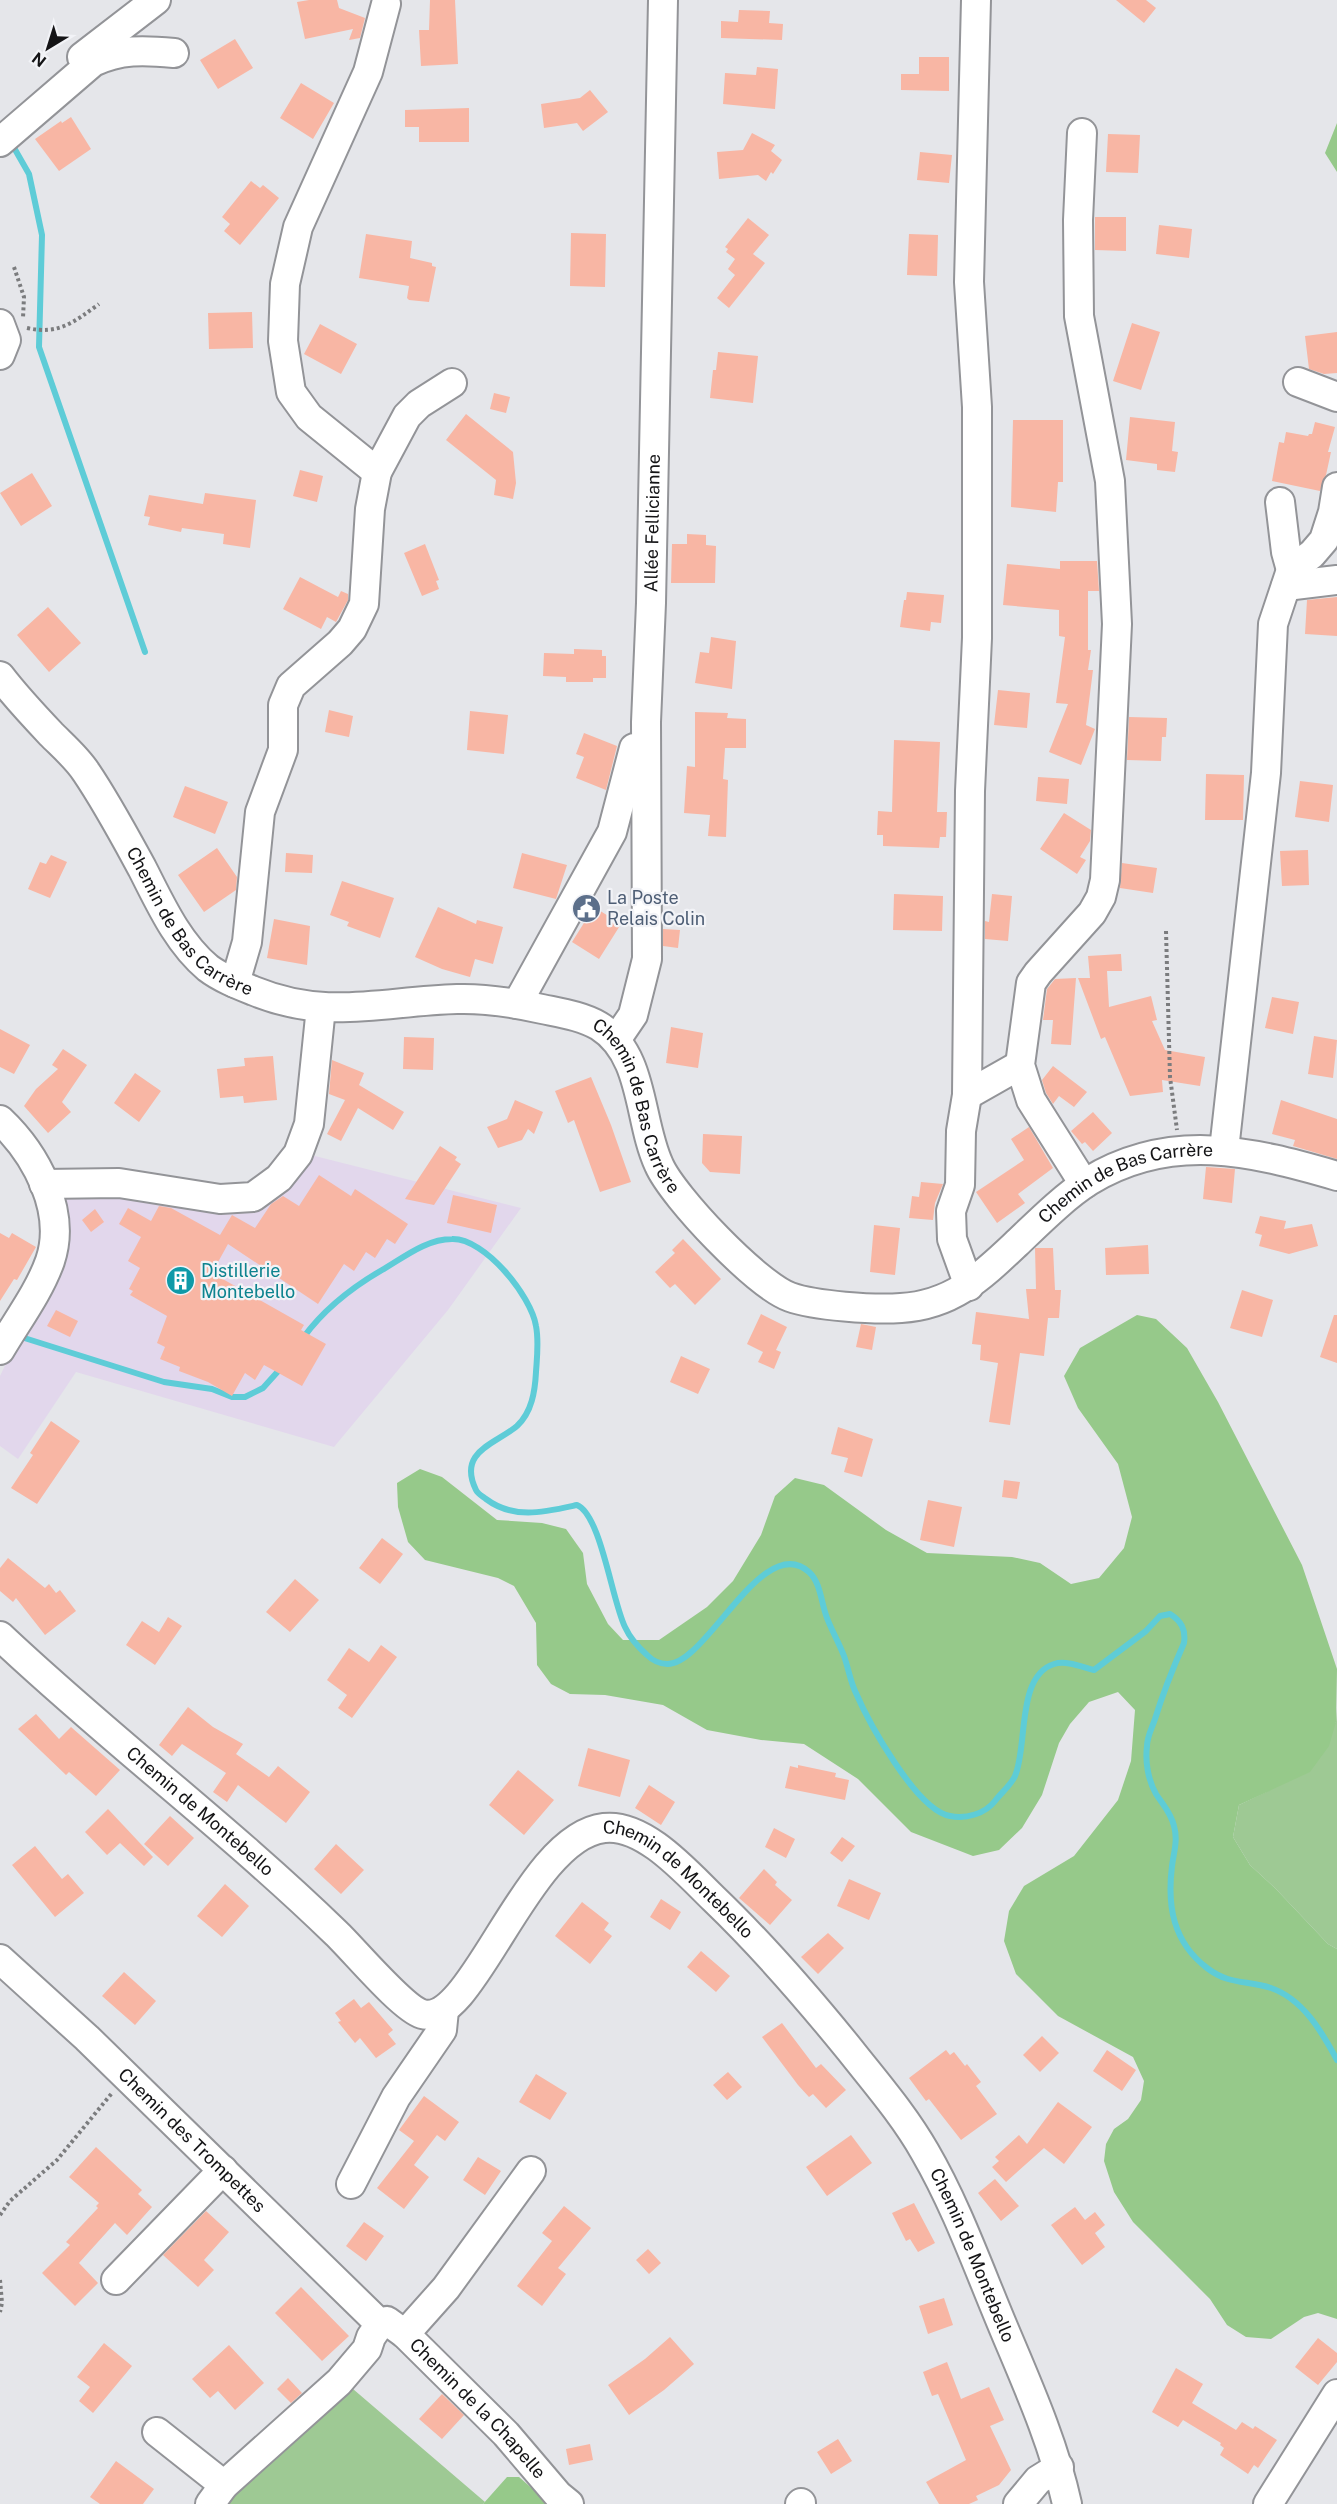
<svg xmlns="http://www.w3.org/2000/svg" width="1337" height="2504" font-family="'Public Sans',sans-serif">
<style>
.industrial{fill:#e2d7ec}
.green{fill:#9ec994}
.forest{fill:#96c98a}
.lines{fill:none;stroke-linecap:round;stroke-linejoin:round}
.stream{stroke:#5eccd7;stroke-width:6}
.building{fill:#f8b6a4}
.minor-casing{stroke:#939498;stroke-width:32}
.path{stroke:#7b7c7e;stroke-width:4;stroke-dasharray:3 3;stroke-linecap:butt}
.minor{stroke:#fff;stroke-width:28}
.labels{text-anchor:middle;stroke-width:4.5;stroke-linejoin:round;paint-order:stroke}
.street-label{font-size:18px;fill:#141416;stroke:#f2f3f7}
.service-label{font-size:18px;fill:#4e5e75;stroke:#f2f3f7;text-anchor:start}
.culture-label{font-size:18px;fill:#0d838f;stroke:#f2f3f7;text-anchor:start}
</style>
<rect width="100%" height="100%" fill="#e5e6ea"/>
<path class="industrial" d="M303,1153L521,1208L448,1310L334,1447L76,1372L18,1459L0,1446V1376L60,1252L51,1168L221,1196Z"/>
<path class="green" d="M1337,1708V1949L1328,1944L1275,1888L1250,1865L1233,1837L1239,1805L1266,1792L1336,1722Z
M353,2389L485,2502L483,2504H222L266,2461Z"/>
<path class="forest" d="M1337,123V172L1325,153Z
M1137,1315L1156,1319L1187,1348L1218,1402L1302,1565L1337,1669L1336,1722L1329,1746L1310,1772L1239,1805L1233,1837L1250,1865L1275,1888L1328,1944L1337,1949V2319L1318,2313L1304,2317L1271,2339L1246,2337L1227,2325L1210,2299L1133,2222L1114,2192L1104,2161L1106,2144L1114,2129L1128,2119L1141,2100L1144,2081L1133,2057L1058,2016L1016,1974L1004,1941L1009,1911L1024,1886L1074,1856L1118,1800L1131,1761L1135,1710L1118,1692L1089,1702L1070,1724L1059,1743L1042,1795L1022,1828L999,1850L973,1856L911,1832L858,1779L804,1744L761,1740L707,1730L663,1705L605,1695L570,1694L551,1684L537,1665L536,1623L514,1586L498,1578L425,1560L408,1542L398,1507L397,1483L420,1469L442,1477L497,1520L542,1523L566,1529L583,1553L587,1584L608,1624L623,1640H659L707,1607L733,1581L761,1535L775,1496L795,1478L824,1485L886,1530L927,1553L1012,1557L1040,1563L1071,1584L1099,1578L1124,1548L1132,1517L1118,1464L1078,1408L1064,1376L1080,1348Z
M507,2477H519L550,2504H483Z"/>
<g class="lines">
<path class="stream" d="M13,146L29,174L42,235L39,347L145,652
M18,1336L164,1382L212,1389L232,1397H245L263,1388L281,1368
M303,1338C324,1309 351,1288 382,1270C403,1258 426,1239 452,1239C485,1238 531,1296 536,1326C539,1341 537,1357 536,1372C535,1391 532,1412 517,1426C496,1444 457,1451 476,1490C478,1494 482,1496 486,1499C514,1520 545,1512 577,1505C601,1515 612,1601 625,1627C630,1638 638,1647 647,1655C652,1660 660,1664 667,1664C706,1666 763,1530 809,1572C821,1583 821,1603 827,1618C832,1631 839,1643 844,1656C848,1667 850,1680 855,1691C868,1721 916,1810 950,1816C966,1819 985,1814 995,1801C1001,1793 1011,1785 1015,1776C1028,1746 1016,1676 1054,1664C1066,1660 1082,1667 1094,1670L1146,1631L1160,1616L1170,1614C1181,1621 1186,1629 1184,1643C1173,1668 1163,1693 1155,1719C1152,1728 1147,1737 1147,1746C1145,1761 1148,1780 1156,1794C1163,1805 1171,1813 1174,1826C1178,1840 1174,1851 1172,1866C1167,1906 1173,1942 1207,1968C1229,1985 1246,1980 1271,1988C1303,1999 1322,2032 1337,2060"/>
</g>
<path class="building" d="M309,0H337L339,8L365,18L360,38L349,40L353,29L305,39L297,2Z
M430,0H455L458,64L421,66L419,30H429Z
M1116,0H1146L1156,8L1144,23Z
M739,10L770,11L769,23L783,24L782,40L721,38V21L738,22Z
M235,39L253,68L218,89L200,60Z
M919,57H949V91L901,90V74H919Z
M757,67L778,69L775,109L723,104L725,73L756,75Z
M301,83L334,103L313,139L280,118Z
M590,90L608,112L583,131L577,123L544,128L541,104L580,98Z
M469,108V142H419V127H405V110Z
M71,117L91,149L59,171L35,139L61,121L62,123Z
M752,133L775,145L771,151L782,160L773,174L771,172L766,181L758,175L719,179L717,152L743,150Z
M1108,134L1140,135L1138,173L1106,172Z
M920,152L952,155L949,183L917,180Z
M251,181L260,188L263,185L279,198L240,245L224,231L230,224L222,217Z
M1095,217H1126V251L1095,250Z
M748,218L769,235L753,254L765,263L729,308L717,298L735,275L728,269L735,259L726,252L728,249L725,247Z
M1159,225L1192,229L1189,258L1156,254Z
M571,233L606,234L605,287L570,286Z
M366,234L412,241L410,258L432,263V266L436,267L429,302L409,300L407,298L409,286L359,278Z
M909,234L938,235L937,276L907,275Z
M252,312L253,348L209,349L208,313Z
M1132,323L1160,332L1141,390L1113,381Z
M320,324L357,344L341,374L304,354Z
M1337,332V373L1324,374L1309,369L1305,336Z
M718,352L758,356L753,403L710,398L713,370H716Z
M494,393L510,397L506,413L490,409Z
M466,414L513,452L516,483L513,499L494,495L496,480L446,440Z
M1130,417L1175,422L1172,451L1178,452L1175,472L1157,470V464L1126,460Z
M1013,420H1063V482H1058L1056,512L1011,507Z
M1315,422L1335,427L1328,452H1331L1326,475L1320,491L1272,481L1279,442L1284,443L1286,432L1308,436L1309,434H1312Z
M300,470L323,476L317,502L293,496Z
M32,473L52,506L21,526L0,493Z
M205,493L256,500L250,548L223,544L224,534L182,528L181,532L148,525L150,517L144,516L149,495L203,504Z
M687,534L706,535V545L716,546L715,583H671L672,544H687Z
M425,544L439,580L436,581L439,589L422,596L404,553Z
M1060,561H1097L1099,591H1088V650H1091L1088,670H1093L1086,725L1095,729L1081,765L1049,752L1068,704L1056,703L1065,637L1059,636V610L1003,605L1007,564L1060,569Z
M300,577L338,597L341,591L348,594V600L336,622L327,617L321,629L283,609Z
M907,592L944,595L941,623L931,622L930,631L900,627L904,600H906Z
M1337,597V636L1305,634L1307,600Z
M48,607L81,643L49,672L17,635Z
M711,637L736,641L732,689L695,683L700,652L709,653Z
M574,649L602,650V656H606V678H593V682H566V677L543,676L544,653L574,654Z
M998,690L1030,693L1027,728L994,725Z
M329,710L353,716L349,737L325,732Z
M470,711L508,715L504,754L467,750Z
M695,712L728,713L727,718L746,719V748H725L723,779L728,780L726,837L708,836L710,815L684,813L687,766L695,767Z
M1129,717L1167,718L1166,737H1162L1161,761L1127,760Z
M584,733L617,746L606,790L576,778L584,757L576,754Z
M894,740L940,742L937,812H947L946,837H940L939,848L883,846V835H877L878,811L892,812Z
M1206,774L1244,775L1243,820H1205Z
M1038,777L1069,779L1067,804L1036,801Z
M1300,781L1333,785L1329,822L1295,817Z
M185,786L228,802L215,834L173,817Z
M1064,813L1091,830L1090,841L1080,857L1086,860L1077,874L1040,849Z
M217,848L237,877L236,890L204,912L178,875Z
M1308,850L1309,885L1282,886L1280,851Z
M286,853L313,855L312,873L285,872Z
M522,853L567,865L556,899L513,888Z
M51,855L67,862L50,898L28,889L40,862L46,864Z
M1122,863L1157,868L1153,893L1120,888Z
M342,881L394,898L380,938L347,926L349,922L330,915Z
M894,894L943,896L942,931L893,930Z
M992,894L1012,896L1008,941L985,939V921L989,922Z
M438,907L476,924L477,920L503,927L493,964L475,959L470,977L442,969L415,957Z
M594,907L621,924L599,959L572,942Z
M274,919L310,926L307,965L267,958Z
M663,929L680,930L678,948L663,946Z
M1121,954L1122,971H1107L1109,1007L1151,996L1157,1020L1152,1021L1165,1050L1205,1057L1200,1086L1162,1080L1163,1092L1130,1096L1105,1037L1101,1039L1078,978H1090L1088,956Z
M1076,978L1071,1045L1051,1044L1053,1020H1043L1047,989L1055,979Z
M1272,997L1299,1002L1293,1034L1265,1028Z
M671,1027L703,1033L698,1068L666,1063Z
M0,1029L30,1045L14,1074L0,1067Z
M1314,1036L1337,1040L1333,1078L1308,1074Z
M404,1037L434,1038L433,1070L403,1069Z
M63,1049L87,1065L62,1102L71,1112L48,1133L24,1106L36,1089L58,1069L52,1065Z
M273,1056L277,1100L244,1103L243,1096L220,1098L217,1069L245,1066L244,1058Z
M332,1060L364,1073L359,1085L404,1112L393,1130L358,1108L341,1141L327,1134L345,1100L329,1094Z
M1053,1066L1087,1092L1074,1107L1059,1096L1053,1104L1046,1093L1042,1080Z
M135,1073L161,1091L139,1122L114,1103Z
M591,1077L611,1125L631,1182L600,1192L574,1120L568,1123L555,1091Z
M515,1100L543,1112L534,1134L528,1129L522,1140L498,1148L487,1127L507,1119Z
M1281,1100L1337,1119V1159L1293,1146L1295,1140L1272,1134Z
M1093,1112L1112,1133L1093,1151L1085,1142L1082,1144L1071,1131Z
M1029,1127L1053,1168L1018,1194L1025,1203L997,1223L976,1192L1024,1160L1011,1139Z
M703,1134L742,1136L740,1174L710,1172L702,1163Z
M440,1146L457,1157L455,1160L461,1164L434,1205L405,1199Z
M1206,1167L1235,1169L1232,1203L1203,1199Z
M319,1175L351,1196L355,1189L408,1224L395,1244L387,1239L375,1258L366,1252L354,1271L344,1264L318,1304L228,1244L212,1273L304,1325L301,1330L326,1344L302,1386L264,1365L255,1380L245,1373L232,1396L208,1382L179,1371L180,1367L160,1359L165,1347L157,1343L167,1316L130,1295L133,1291L129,1289L140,1268L128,1261L141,1237L119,1224L128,1208L151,1221L159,1206L171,1208L220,1235L232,1215L255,1228L271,1204L283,1196L299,1206Z
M921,1182L943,1184L935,1203L933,1220L909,1218L912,1196L919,1197Z
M453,1195L497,1205L491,1233L447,1223Z
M95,1209L104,1222L91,1232L82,1220Z
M1260,1216L1286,1221L1284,1229L1312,1224L1318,1246L1289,1254L1259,1246L1262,1235L1255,1233Z
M874,1225L900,1228L895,1275L870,1272Z
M0,1233L9,1238L12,1233L36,1247L17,1280L14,1279L0,1301Z
M683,1239L721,1279L695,1305L675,1284L670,1288L655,1272L675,1253L672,1250Z
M1148,1245L1149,1274L1106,1275L1105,1248Z
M1035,1248H1053L1055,1290H1061L1059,1318H1048L1044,1356L1020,1353L1010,1425L989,1422L998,1363L980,1360L981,1345L972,1344L976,1312L1029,1319L1026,1289H1036Z
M1242,1290L1273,1300L1262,1337L1230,1328Z
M56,1310L78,1321L70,1337L47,1326Z
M761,1314L787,1327L776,1350L781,1352L774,1369L758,1362L763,1352L747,1344Z
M1334,1315H1337V1363L1320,1357Z
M861,1324L876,1327L872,1350L856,1347Z
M681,1356L710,1369L698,1394L670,1382Z
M51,1421L80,1441L37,1504L11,1488L33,1455L30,1453Z
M838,1427L873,1439L862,1477L844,1472L848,1458L831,1454Z
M1004,1480L1020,1482L1017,1499L1002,1497Z
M928,1500L962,1507L954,1547L920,1540Z
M382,1538L403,1554L380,1584L359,1568Z
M8,1558L45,1588L49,1584L56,1593L60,1590L76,1611L45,1635L16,1598L13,1602L0,1591V1568Z
M295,1579L319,1600L290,1632L266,1612Z
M168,1617L182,1626L155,1665L126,1645L142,1621L159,1632Z
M381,1645L397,1657L352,1718L338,1708L347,1695L327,1680L349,1648L369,1662Z
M188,1707L213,1727L243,1744L236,1754L269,1777L278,1766L310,1792L286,1823L238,1785L227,1802L213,1792L226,1773L182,1744L172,1756L159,1745Z
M36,1714L59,1739L71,1727L120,1770L96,1796L69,1772L66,1775L18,1729Z
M588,1748L630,1760L620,1797L578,1786Z
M798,1765L836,1773L835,1777L849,1780L845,1800L785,1788L790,1766L798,1768Z
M518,1770L554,1800L524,1835L489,1805Z
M649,1785L675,1802L661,1825L635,1808Z
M108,1809L153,1857L144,1866L120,1843L107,1855L85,1832Z
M170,1816L194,1838L168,1866L144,1844Z
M774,1828L795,1839L786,1858L765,1847Z
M842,1837L855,1846L842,1862L830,1853Z
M336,1844L364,1870L341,1894L314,1869Z
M35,1846L62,1879L68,1874L84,1893L55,1917L12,1865Z
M764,1869L777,1882L775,1885L792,1900L770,1925L739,1898Z
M849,1879L881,1893L869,1920L837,1906Z
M225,1884L249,1906L222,1937L197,1916Z
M661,1899L681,1912L670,1930L650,1917Z
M582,1902L609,1923L604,1930L612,1936L590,1964L555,1936Z
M828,1933L844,1948L818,1974L801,1957Z
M701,1951L730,1976L716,1992L687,1967Z
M124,1972L156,2001L135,2025L102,1996Z
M354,1999L361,2008L369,2002L393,2030L388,2034L396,2044L376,2058L360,2038L355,2043L338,2022L341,2021L335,2013Z
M782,2023L816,2068L821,2064L846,2090L826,2108L813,2094L809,2097L798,2085L762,2037Z
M1042,2036L1059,2053L1040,2072L1023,2055Z
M946,2050L950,2055L954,2052L965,2066L967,2064L981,2082L976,2086L997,2114L961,2140L929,2099L926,2101L909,2078Z
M1107,2050L1136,2070L1122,2091L1093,2071Z
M728,2072L742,2087L727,2100L713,2085Z
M536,2074L567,2093L550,2120L519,2102Z
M424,2096L459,2122L445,2141L437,2135L414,2165L429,2177L404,2209L377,2188L414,2141L399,2130Z
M1058,2102L1092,2127L1064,2164L1044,2148L1006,2182L992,2167L999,2161L995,2157L1019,2135L1027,2144Z
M851,2135L872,2163L827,2196L806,2167Z
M96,2147L142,2190L138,2194L152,2207L127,2235L115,2223L79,2263L98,2283L75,2306L42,2273L70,2245L66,2242L98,2208L96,2206L99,2203L69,2177Z
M478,2157L501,2171L485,2195L463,2180Z
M995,2179L1019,2206L1001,2221L978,2193Z
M914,2203L935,2243L918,2252L910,2239L906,2241L892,2213Z
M564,2206L591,2228L558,2268L566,2274L542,2306L517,2286L552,2241L542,2233Z
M1075,2207L1085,2220L1095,2212L1105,2225L1095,2233L1105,2247L1082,2265L1051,2225Z
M206,2211L229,2232L204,2260L214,2270L198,2287L163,2255Z
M364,2222L384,2236L366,2261L346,2246Z
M648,2249L661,2263L649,2274L636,2260Z
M301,2287L349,2336L322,2361L275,2313Z
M944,2298L953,2325L928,2334L919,2306Z
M670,2337L694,2364L664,2390L629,2415L608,2385L645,2359Z
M1318,2338L1337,2353V2362L1318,2385L1295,2367Z
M104,2343L132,2366L93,2413L79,2401L90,2387L77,2377Z
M229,2345L264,2383L235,2410L218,2391L210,2398L192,2379Z
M947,2362L961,2399L989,2387L1004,2420L990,2426L1011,2470L999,2485L976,2496L978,2500L969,2504H939L926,2482L966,2460L938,2394L932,2396L923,2372Z
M1176,2368L1203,2384L1192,2403L1236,2430L1242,2422L1253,2429L1255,2426L1277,2440L1258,2468L1254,2465L1248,2474L1220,2455L1224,2448L1220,2445L1221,2443L1183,2420L1178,2427L1152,2412Z
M288,2378L302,2393L291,2403L277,2389Z
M442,2394L464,2415L442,2439L419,2419Z
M838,2439L852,2461L831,2474L817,2452Z
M590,2444L593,2460L569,2465L566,2449Z
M116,2461L154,2489L143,2504H100L90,2497Z"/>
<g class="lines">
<defs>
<g id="minor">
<path d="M82,57L156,0"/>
<path d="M1082,133L1078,220L1079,316L1110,481L1117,624L1105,880L1101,897L1092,913L1038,973L1031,983L1020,1065L1031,1100L1084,1184"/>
<path d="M0,142L93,62C120,49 144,50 174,53"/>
<path d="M0,324L6,340L0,355"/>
<path d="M1298,382L1337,397"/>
<path d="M377,472L309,417L291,392L283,341L285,284L298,227L368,72L386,4"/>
<path d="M1280,502L1286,552L1291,570"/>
<path d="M1286,586L1337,580"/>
<path id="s1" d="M0,676C16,697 33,715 51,734C63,746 77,758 86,772C107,803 124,835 142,868C160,903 177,942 208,968C221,978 239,985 254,991C327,1021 383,1001 457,999C485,998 515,1003 542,1009C561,1013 582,1016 599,1026C645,1055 638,1120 659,1165C673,1197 757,1285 790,1297C815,1306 874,1310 901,1308C953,1305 982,1276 1017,1243C1038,1223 1065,1196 1089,1181C1171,1131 1251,1151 1337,1176"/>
<path d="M235,983L247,942L260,812L283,750V705L291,686L340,643L352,629L364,604L370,509L377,472L407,416L419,404L452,383"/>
<path d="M517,1004L612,832L634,748"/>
<path id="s2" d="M616,1040L633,1015L647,959L646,722L651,603L663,0"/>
<path d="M967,1095L1020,1065"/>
<path d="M0,1120C36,1154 67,1211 50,1261C39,1292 17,1321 0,1350"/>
<path d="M1224,1150L1266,773L1273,624L1291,570L1312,554L1324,540L1333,512L1337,487"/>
<path d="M44,1184L119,1183L220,1199L253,1197L279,1178L298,1154L309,1124L321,1007"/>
<path d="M969,1286L952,1239L951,1211L960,1185L961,1131L967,1095L970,791L977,638V407L969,282L976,0"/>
<path id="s3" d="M0,1636C109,1739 229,1829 336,1933C354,1950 402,2008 422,2014C473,2029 526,1837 604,1828C644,1823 687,1873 714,1899C763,1946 807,1997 850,2050C876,2083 904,2115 925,2152C957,2207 979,2270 1004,2329C1028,2386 1054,2444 1067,2504"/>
<path id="s4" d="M0,1959L87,2038L380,2324"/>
<path d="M351,2184L396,2097L442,2030L444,2010"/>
<path d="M116,2280L223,2170"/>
<path id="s5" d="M380,2324L387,2321L405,2334L506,2434L558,2495L569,2504"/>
<path d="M405,2334L446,2288L531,2171"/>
<path d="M157,2432L224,2485"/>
<path d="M210,2504L224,2485L339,2382L367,2349L371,2337L380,2324"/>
<path d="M800,2504L801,2503"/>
<path d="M1018,2504L1038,2480L1059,2467"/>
<path d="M1268,2504L1337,2394"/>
</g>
</defs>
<use href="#minor" class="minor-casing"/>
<path class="path" d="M14,267L24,297L23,318
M27,328C59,335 74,322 99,304
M1166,931L1170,1077L1177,1130
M0,2215L10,2201L57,2160L112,2093
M0,2280L2,2303L0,2312"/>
<use href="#minor" class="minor"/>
</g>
<defs>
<symbol id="civic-disc" viewBox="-11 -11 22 22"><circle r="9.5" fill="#5c6f8a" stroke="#f2f3f7"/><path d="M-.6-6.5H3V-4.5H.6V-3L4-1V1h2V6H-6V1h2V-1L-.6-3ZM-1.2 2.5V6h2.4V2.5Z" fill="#fff"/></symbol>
<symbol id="building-disc" viewBox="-11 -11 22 22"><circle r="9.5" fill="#0f9aa8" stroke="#f2f3f7"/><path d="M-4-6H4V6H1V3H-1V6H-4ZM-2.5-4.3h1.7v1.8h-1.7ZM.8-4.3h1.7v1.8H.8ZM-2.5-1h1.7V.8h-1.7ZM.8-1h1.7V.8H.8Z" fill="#fff"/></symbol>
</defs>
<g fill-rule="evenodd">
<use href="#civic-disc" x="570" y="892" width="33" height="33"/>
<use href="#building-disc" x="164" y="1264" width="33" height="33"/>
</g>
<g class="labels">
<g class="street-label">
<text dy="6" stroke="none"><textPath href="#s2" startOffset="524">Allée Fellicianne</textPath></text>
<text dy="6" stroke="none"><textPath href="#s1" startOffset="314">Chemin de Bas Carrère</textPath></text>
<text dy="6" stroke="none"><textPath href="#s1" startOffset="854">Chemin de Bas Carrère</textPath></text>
<text dy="6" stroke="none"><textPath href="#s1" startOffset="1484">Chemin de Bas Carrère</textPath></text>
<text dy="6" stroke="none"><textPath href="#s3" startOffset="266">Chemin de Montebello</textPath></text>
<text dy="6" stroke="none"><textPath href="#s3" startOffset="930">Chemin de Montebello</textPath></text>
<text dy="6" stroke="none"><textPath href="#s4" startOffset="264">Chemin des Trompettes</textPath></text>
<text dy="6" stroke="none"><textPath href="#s3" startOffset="1416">Chemin de Montebello</textPath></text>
<text dy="6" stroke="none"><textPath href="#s5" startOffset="134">Chemin de la Chapelle</textPath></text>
</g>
<g class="service-label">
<text x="607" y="904">La Poste<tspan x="607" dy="21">Relais Colin</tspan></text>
</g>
<g class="culture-label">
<text x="201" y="1277">Distillerie<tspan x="201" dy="21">Montebello</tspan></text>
</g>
</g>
<g transform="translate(48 48) rotate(218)" stroke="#f2f3f7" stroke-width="4.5" paint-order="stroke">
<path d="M0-4.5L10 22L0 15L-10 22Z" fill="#141416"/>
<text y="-9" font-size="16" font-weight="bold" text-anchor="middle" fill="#141416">N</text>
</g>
</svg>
